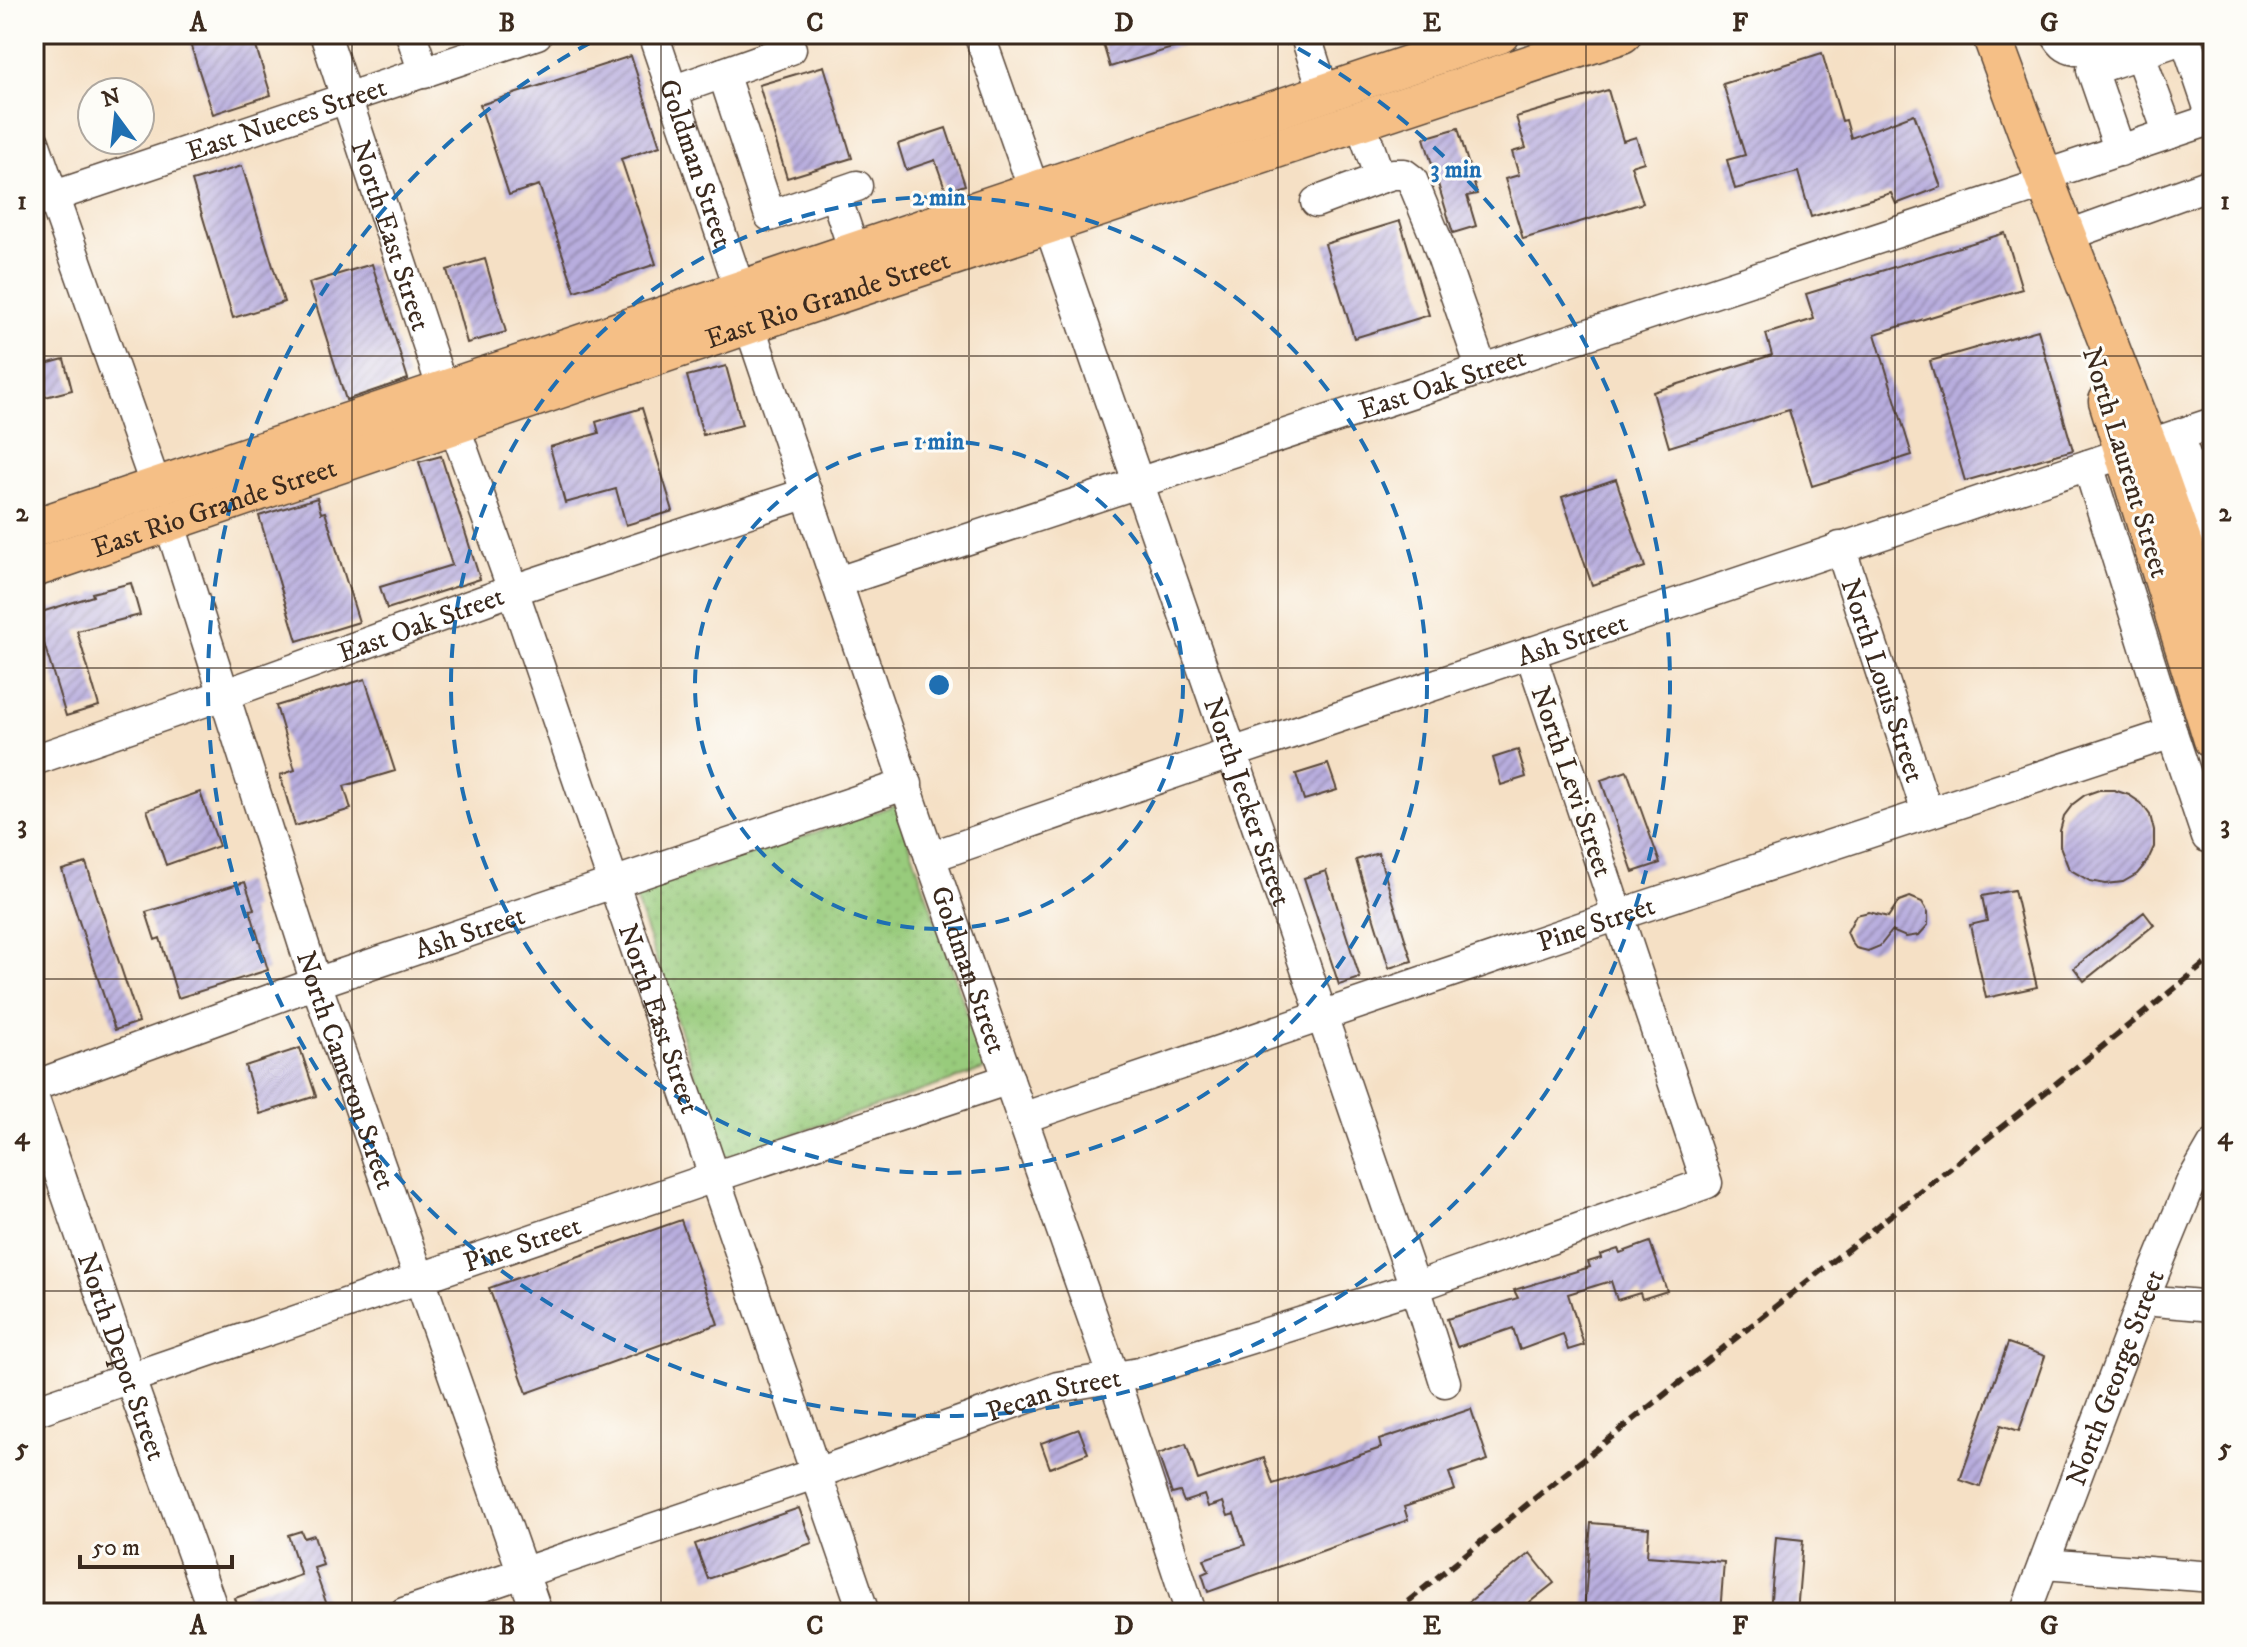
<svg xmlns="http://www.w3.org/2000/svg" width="2247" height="1647" font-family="'IM FELL DW Pica',serif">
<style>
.park{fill:url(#park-dots);stroke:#6a7a4d;stroke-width:2}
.building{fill:url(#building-hatch)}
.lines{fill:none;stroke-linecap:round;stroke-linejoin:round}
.minor-casing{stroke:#574537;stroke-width:33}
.major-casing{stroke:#574537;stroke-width:41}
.minor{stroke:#fff;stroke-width:30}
.major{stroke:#f5bf86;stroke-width:38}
.rail{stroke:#3b2a1e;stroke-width:6;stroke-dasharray:12 6;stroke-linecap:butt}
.grid{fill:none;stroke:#3b2a1e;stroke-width:2;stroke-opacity:0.55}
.ring{fill:none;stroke:#1f6fb2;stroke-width:4;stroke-dasharray:14 10}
.labels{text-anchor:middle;stroke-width:6;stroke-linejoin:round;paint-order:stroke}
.street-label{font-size:28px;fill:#3b2a1e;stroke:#fdfcf7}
.centre{fill:#1f6fb2;stroke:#fdfcf7;stroke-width:4}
.ring-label{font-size:24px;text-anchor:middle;font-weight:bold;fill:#1f6fb2;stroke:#fdfcf7;stroke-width:6;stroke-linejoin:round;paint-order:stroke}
.neatline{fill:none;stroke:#3b2a1e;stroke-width:3}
.grid-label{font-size:26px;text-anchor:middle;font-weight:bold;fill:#3b2a1e}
</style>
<defs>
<pattern id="park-dots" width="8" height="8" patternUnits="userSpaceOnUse" patternTransform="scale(2)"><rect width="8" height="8" fill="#98cb7c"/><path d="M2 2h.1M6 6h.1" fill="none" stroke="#84ae6b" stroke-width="1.8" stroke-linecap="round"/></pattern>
<pattern id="building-hatch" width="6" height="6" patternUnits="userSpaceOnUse" patternTransform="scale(2)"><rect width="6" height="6" fill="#b8adde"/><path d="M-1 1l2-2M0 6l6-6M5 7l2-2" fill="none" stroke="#978db3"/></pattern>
</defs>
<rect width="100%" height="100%" fill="#fdfcf7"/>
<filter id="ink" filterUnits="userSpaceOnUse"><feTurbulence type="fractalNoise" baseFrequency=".0125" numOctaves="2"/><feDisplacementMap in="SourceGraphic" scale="16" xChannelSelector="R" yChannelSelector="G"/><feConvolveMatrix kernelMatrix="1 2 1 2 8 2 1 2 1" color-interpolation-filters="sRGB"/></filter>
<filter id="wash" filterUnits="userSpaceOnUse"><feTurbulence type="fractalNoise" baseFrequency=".006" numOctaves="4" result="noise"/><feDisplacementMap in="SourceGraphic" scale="32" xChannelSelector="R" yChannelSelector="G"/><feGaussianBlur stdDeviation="1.8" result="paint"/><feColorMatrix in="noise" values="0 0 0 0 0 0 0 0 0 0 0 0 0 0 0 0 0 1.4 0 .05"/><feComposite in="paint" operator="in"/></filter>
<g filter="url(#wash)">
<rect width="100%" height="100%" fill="#f5e0c5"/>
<path class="park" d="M896,805L986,1069L723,1158L634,894Z"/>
<g id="blocks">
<path class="building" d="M187,34H252L271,95L213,114Z
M1100,34H1204L1205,38L1110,67Z
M1822,53L1842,121L1846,120L1851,138L1914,114L1941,187L1896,204L1891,193L1811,217L1798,172L1735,189L1727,160L1745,155L1723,84Z
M631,56L660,146L621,159L656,264L575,291L539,185L509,195L480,105Z
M824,66L852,158L787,178L759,85Z
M1608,90L1623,141L1636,137L1644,162L1631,166L1643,203L1523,239L1505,179L1519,175L1512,152L1526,148L1516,117Z
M946,128L965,185L946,191L935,160L906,170L898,144Z
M1458,128L1477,194L1467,196L1476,226L1453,233L1424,138Z
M242,166L284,302L233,318L192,181Z
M1400,221L1429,315L1354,338L1325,244Z
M2005,233L2022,289L1875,334L1912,455L1812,486L1789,410L1669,447L1653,392L1772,355L1766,334L1814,319L1806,294Z
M485,259L506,332L467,343L447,270Z
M372,264L408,379L346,400L309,283Z
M2038,330L2073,450L1965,481L1930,361Z
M64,359L72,390L34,400V367Z
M726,366L742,425L703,435L687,376Z
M642,408L673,511L626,525L616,489L565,503L550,447L599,433L596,422Z
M441,456L480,579L387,609L380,587L452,565L419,462Z
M1616,479L1645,567L1592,585L1562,497Z
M317,498L321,513L325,512L359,622L297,641L259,516Z
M131,583L140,615L77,631L99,706L66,716L35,614L93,596L92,593Z
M365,679L395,771L344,786L351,809L295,826L280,775L295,770L276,706Z
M1518,750L1526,777L1501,785L1493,758Z
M1328,764L1337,790L1304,800L1296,774Z
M1627,771L1660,863L1633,872L1601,780Z
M2099,790H2114L2129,795L2141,803L2150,815L2154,831V847L2147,862L2137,874L2123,882L2106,884L2090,881L2069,869L2060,846V831L2064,816L2073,804L2085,795Z
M200,792L219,846L166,865L147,810Z
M1378,853L1412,961L1389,968L1356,860Z
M86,863L139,1022L115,1030L62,870Z
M1326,871L1360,978L1339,985L1304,878Z
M245,882L254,909L250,910L268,970L178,998L160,938L155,940L146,912Z
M2014,890L2037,987L1986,998L1970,925L1987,921L1982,896Z
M1910,897L1922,902L1928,912V925L1919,935L1906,937L1892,931L1880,946L1868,951L1856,948L1852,943L1847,932L1856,915L1869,912L1888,917L1899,901Z
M2144,912L2154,925L2084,981L2074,968Z
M300,1048L316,1096L260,1114L245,1066Z
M681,1220L718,1324L527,1393L489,1288Z
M1650,1242L1667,1291L1642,1299L1640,1293L1617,1300L1611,1281L1568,1294L1584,1345L1568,1350L1563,1334L1520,1350L1513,1328L1457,1347L1447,1319L1518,1298L1514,1290L1590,1267L1588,1262L1601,1258L1600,1255L1618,1249L1620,1253Z
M2008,1343L2045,1356L2019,1431L2001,1425L1980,1487L1960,1480Z
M1471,1409L1488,1460L1449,1473L1455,1490L1404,1507L1408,1520L1208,1592L1202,1574L1209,1571L1204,1559L1245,1545L1234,1514L1228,1516L1223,1502L1208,1507L1204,1495L1184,1502L1180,1492L1172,1494L1158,1454L1186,1444L1198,1480L1264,1458L1273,1484L1381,1448L1379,1440Z
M1079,1429L1088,1453L1050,1468L1041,1443Z
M799,1508L812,1543L708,1579L695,1544Z
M1591,1523L1649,1528L1647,1556L1724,1562L1720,1613H1584Z
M301,1531L304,1538L314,1535L323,1565L314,1568L328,1608L313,1613H240L235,1598L301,1575L288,1535Z
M1776,1537L1803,1540L1797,1613L1770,1612Z
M1530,1553L1554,1583L1516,1613H1455Z"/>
</g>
</g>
<g filter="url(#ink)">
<use href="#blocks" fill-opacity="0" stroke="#574537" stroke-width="2"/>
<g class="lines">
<defs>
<g id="minor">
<path id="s1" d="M325,34L443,390"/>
<path d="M411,34L424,73"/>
<path id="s2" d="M653,34L740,290"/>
<path d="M979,34L1034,190"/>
<path d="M1305,34L1324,93"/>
<path d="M2056,34C2070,63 2100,46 2123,38"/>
<path d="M2132,34L2169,134"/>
<path d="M2184,34L2213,120"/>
<path d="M723,73L770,216L857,186"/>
<path d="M672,91L791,49"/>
<path d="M34,142L156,487"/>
<path d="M2120,151L2092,70L2185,38"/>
<path d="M2043,176L2213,119"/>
<path d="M1380,178L1393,174H1404L1412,180L1435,236L1482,370"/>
<path d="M835,194L854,251"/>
<path d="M1316,202L1380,178L1360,121"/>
<path id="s3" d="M34,203L537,34"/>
<path id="s4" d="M1049,225L1232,753L1415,1287L1445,1382"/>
<path d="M2066,236L2213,183"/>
<path id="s5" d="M749,324L930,857L1113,1375L1191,1613"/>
<path id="s6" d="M454,425L513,590L864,1613"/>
<path d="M2178,435L2213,534"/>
<path d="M2088,465L2172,733L2207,837L2213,835"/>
<path id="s7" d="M169,522L316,983L537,1613"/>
<path id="s8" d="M1840,547L1927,812"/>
<path id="s9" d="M838,582L2046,183"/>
<path id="s10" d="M34,760L223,695L513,590L807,493"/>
<path id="s11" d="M930,857L1232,753L2213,423"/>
<path id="s12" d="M34,1086L316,983L907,784"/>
<path id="s13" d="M34,1099L130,1379L214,1613"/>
<path id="s14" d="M1022,1118L1618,915L2172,733"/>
<path d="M2143,1300L2213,1306"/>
<path id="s15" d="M34,1411L714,1177L1009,1079"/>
<path d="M2044,1564L2213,1577"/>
<path id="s16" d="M404,1613L817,1473L1058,1387L1139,1373L1415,1287L1707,1183L1530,652"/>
<path id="s17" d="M2025,1613L2143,1300L2191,1183L2213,1145"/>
</g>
<g id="major">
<path d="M1991,34L2046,183L2148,445L2213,630"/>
<path d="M2108,401L2213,740"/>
<path d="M34,528L1500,34"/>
<path id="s18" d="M34,568L830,297L1622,34"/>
</g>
</defs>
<use href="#minor" class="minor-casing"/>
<use href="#major" class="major-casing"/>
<use href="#minor" class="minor"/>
<use href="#major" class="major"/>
<path class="rail" d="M1394,1613C1664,1391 1942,1178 2213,957"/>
</g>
</g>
<path class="grid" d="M352,34V1613M661,34V1613M969,34V1613M1278,34V1613M1586,34V1613M1895,34V1613M34,356H2213M34,668H2213M34,979H2213M34,1291H2213"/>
<g class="ring">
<circle cx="939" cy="685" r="244"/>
<circle cx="939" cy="685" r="488"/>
<path d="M1277 37A731 731 0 1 1 601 37"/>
</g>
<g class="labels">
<g class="street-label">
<text dy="10" stroke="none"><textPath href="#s3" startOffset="266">East Nueces Street</textPath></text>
<text dy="10" stroke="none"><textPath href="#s2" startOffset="136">Goldman Street</textPath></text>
<text dy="10" stroke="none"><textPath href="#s1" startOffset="212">North East Street</textPath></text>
<text dy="10" stroke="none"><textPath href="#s18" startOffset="838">East Rio Grande Street</textPath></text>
<text dy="10" stroke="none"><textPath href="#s9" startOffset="636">East Oak Street</textPath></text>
<text transform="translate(2127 462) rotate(73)" y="10">North Laurent Street</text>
<text dy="10" stroke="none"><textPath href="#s18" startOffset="190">East Rio Grande Street</textPath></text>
<text dy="10" stroke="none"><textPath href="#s10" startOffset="410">East Oak Street</textPath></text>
<text dy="10" stroke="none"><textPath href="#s11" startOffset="678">Ash Street</textPath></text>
<text dy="10" stroke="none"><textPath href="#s8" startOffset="140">North Louis Street</textPath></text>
<text transform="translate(1573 781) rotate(71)" y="10">North Levi Street</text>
<text dy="10" stroke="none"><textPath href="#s4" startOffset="610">North Jecker Street</textPath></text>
<text dy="10" stroke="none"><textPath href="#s14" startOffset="606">Pine Street</textPath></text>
<text dy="10" stroke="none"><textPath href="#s12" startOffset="462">Ash Street</textPath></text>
<text dy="10" stroke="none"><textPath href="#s5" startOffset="682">Goldman Street</textPath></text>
<text dy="10" stroke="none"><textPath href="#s6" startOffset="628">North East Street</textPath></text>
<text dy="10" stroke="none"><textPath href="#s7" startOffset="576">North Cameron Street</textPath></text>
<text dy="10" stroke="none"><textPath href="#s15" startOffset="516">Pine Street</textPath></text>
<text dy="10" stroke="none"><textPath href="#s13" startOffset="272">North Depot Street</textPath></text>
<text dy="10" stroke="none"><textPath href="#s17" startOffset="252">North George Street</textPath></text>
<text dy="10" stroke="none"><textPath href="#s16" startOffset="686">Pecan Street</textPath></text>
</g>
</g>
<circle cx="939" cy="685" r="12" class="centre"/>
<g class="ring-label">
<text x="1456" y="177">3 min</text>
<text x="939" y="205">2 min</text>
<text x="939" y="449">1 min</text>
</g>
<rect width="2247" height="1647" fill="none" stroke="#fdfcf7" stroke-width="88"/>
<g transform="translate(116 116) rotate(345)"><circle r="38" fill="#fdfcf7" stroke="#afa8a0" stroke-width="2"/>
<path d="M0-6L14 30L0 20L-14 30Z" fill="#1f6fb2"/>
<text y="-12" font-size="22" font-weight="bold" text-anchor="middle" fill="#3b2a1e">N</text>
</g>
<path d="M80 1555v12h152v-12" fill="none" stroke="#3b2a1e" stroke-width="4"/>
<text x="92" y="1555" font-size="24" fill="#3b2a1e" stroke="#fdfcf7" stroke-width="6" paint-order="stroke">50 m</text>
<rect x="44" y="44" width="2159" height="1559" class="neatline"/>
<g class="grid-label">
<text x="198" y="31">A</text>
<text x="507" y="31">B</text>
<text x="815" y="31">C</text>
<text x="1124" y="31">D</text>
<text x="1432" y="31">E</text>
<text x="1740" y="31">F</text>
<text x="2049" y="31">G</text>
<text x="22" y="209">1</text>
<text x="2225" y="209">1</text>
<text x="22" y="521">2</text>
<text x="2225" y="521">2</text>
<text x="22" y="833">3</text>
<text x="2225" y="833">3</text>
<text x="22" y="1144">4</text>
<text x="2225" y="1144">4</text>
<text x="22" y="1456">5</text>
<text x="2225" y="1456">5</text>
<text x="198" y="1634">A</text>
<text x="507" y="1634">B</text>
<text x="815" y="1634">C</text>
<text x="1124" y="1634">D</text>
<text x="1432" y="1634">E</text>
<text x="1740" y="1634">F</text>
<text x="2049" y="1634">G</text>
</g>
</svg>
